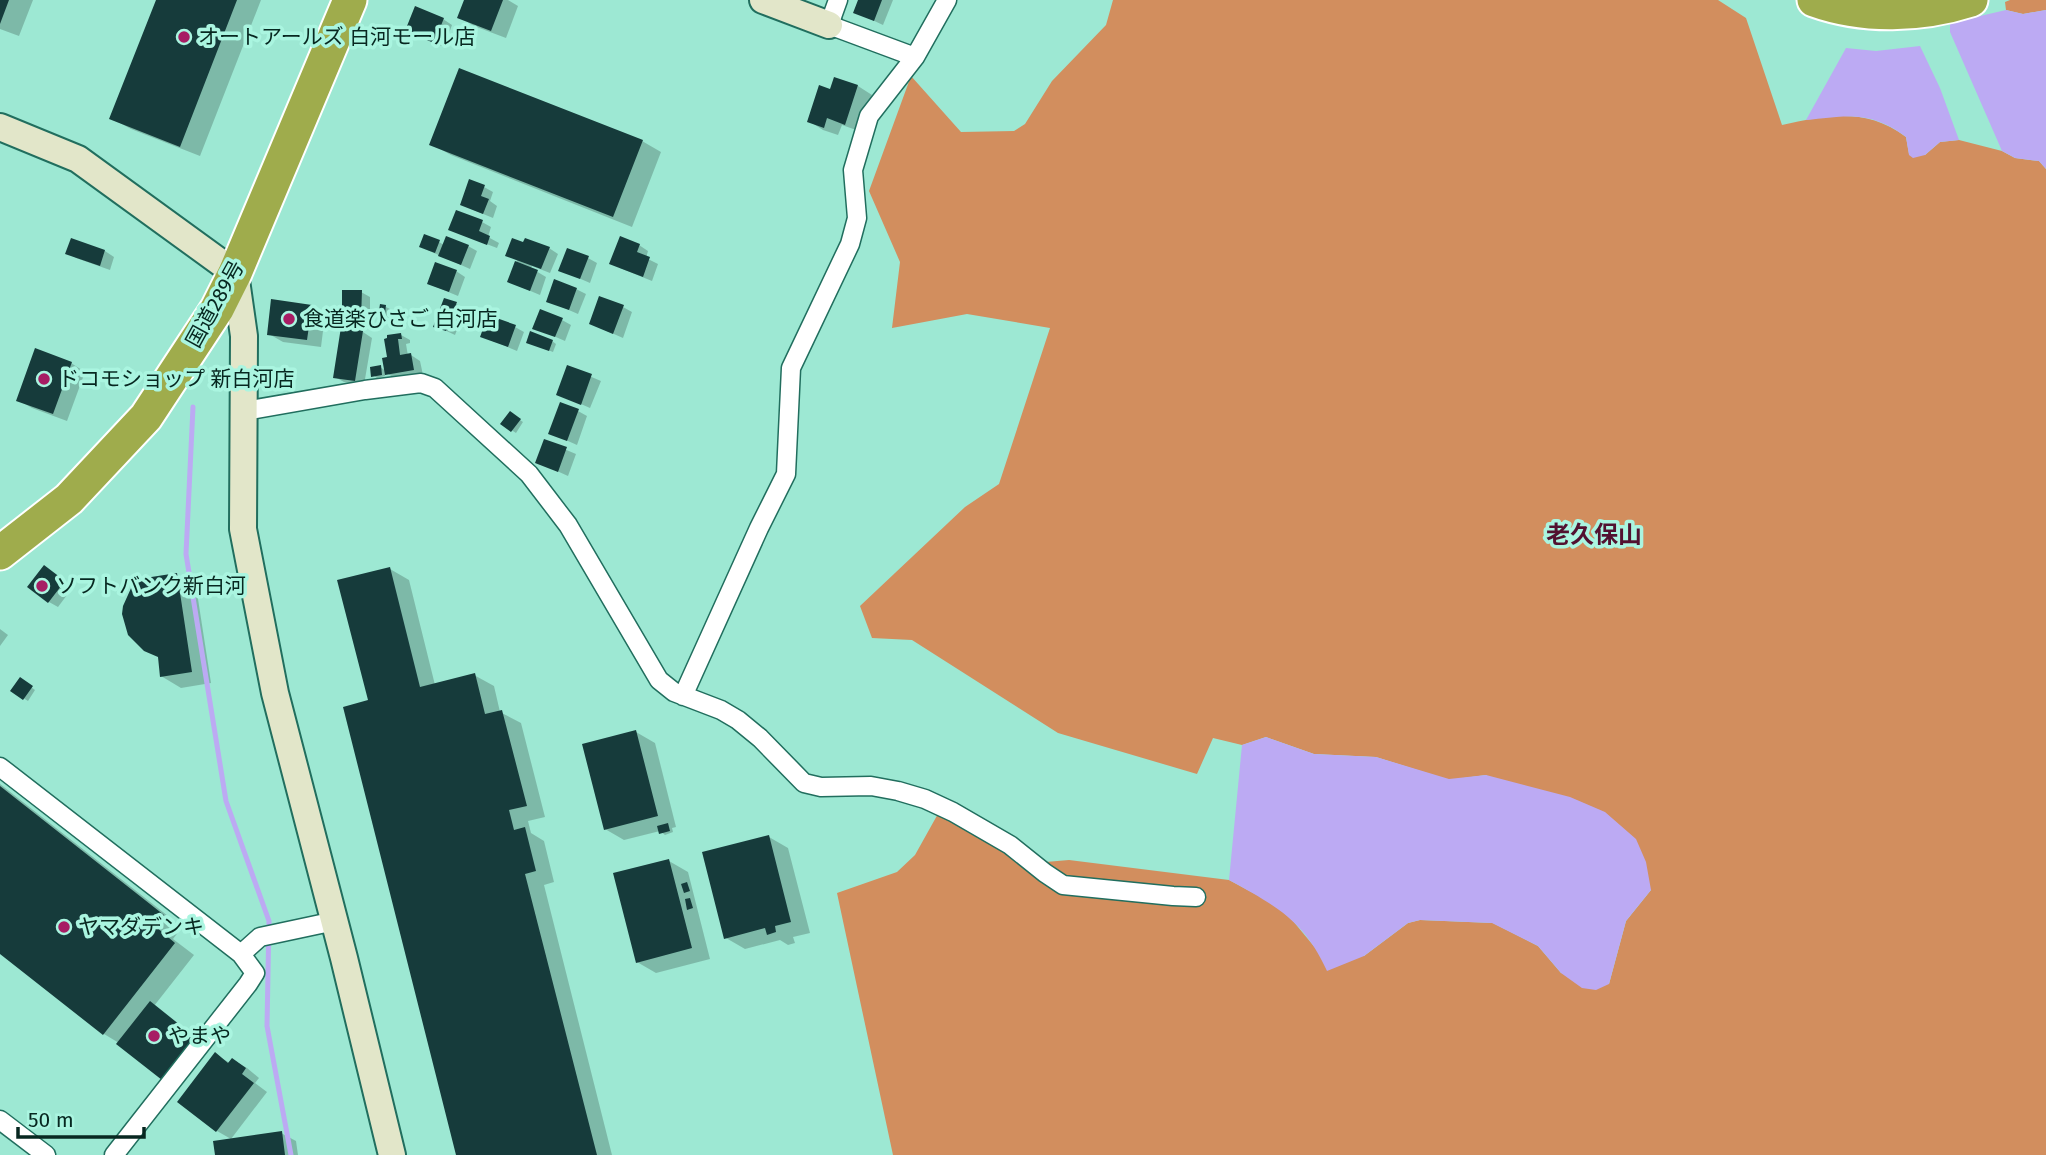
<svg xmlns="http://www.w3.org/2000/svg" width="2046" height="1155" font-family="'Fira Sans','Noto Sans JP',sans-serif">
<style>
.forest{fill:#d28e5e}
.water{fill:#bcaaf3}
.shadow{fill:#0003}
.lines{fill:none;stroke-linecap:round;stroke-linejoin:round}
.stream{stroke:#bcaaf3;stroke-width:5}
.building{fill:#163b3b}
.street-casing{stroke:#216e5e;stroke-width:21}
.secondary-casing{stroke:#216e5e;stroke-width:30}
.highway-casing{stroke:#fff;stroke-width:37}
.street{stroke:#fff;stroke-width:18}
.secondary{stroke:#e2e6c9;stroke-width:26}
.highway{stroke:#9fac4c;stroke-width:33}
.poi-dot{fill:#a71d64;stroke:#aaf5e0;stroke-width:2.5}
.labels{text-anchor:middle;stroke-width:7;stroke-linejoin:round;paint-order:stroke}
.poi-label{font-size:21px;fill:#072720;stroke:#aaf5e0;text-anchor:start}
.street-label{font-size:21px;fill:#072720;stroke:#aaf5e0}
.quarter-label{font-size:24px;font-weight:bold;fill:#521130;stroke:#aaf5e0}
</style>
<rect width="100%" height="100%" fill="#9de8d3"/>
<path class="forest" d="M1113,0H1718L1746,18L1782,125C1828,115 1866,107 1906,137L1909,154L1925,155L1940,142L1959,140L2002,151L2015,158L2039,161L2046,169V1155H893L837,893L897,872L915,855L939,812L1022,864L1069,860L1229,880L1274,904L1293,921L1317,950L1364,956L1408,923L1420,920L1493,923L1538,946L1561,973L1609,984L1626,921L1651,890L1486,775L1449,780L1376,757L1314,754L1266,737L1242,745L1213,738L1197,774L1058,733L912,640L872,638L860,606L965,507L999,484L1050,328L967,314L892,328L900,262L869,191L911,76L961,132L1014,131L1025,124L1052,81L1106,25Z
M2010,0H2046V10L2023,14L2006,10L2005,2Z"/>
<path class="water" d="M2006,10L2023,14L2046,10V169L2039,161L2015,158L2002,151L1950,32V23Z
M1920,46L1940,88L1959,140L1940,142L1925,155L1913,158L1909,155L1906,137C1870,110 1847,116 1806,120L1846,48L1876,51Z
M1266,737L1314,754L1376,757L1449,779L1486,775L1570,797L1605,812L1636,839L1646,862L1651,890L1626,921L1609,984L1596,990L1582,988L1561,973L1538,946L1492,923L1420,920L1408,923L1364,956L1327,971C1304,920 1276,906 1229,880L1242,745Z"/>
<path class="shadow" d="M0,0H33L19,36L0,29Z
M157,0H261L200,156L131,129L111,118Z
M466,0H508L518,6L506,38L474,26L460,17Z
M859,0H893L883,25L855,12Z
M443,19L452,25L444,47L407,31Z
M858,86L872,95L859,131L842,125L838,135L823,130L809,121L831,91Z
M642,141L661,152L632,227L451,155L431,144Z
M484,187L493,192L490,201L497,206L493,218L471,209Z
M482,222L491,227L488,237L499,243L497,248L460,234Z
M72,240L105,251L114,257L110,270L76,258L67,253Z
M439,242L444,245L468,246L477,251L470,269L425,249Z
M639,245L648,251L646,258L658,264L652,281L620,268Z
M549,248L558,254L550,273L532,266L531,268L546,277L540,295L509,282L517,260L507,255Z
M588,258L597,263L590,283L560,270Z
M456,271L465,277L458,296L429,284Z
M576,289L586,294L578,314L548,301Z
M361,292L370,297V324H353L343,318Z
M456,304L465,309L455,335L436,326Z
M311,306L325,315L321,347L283,342L269,334Z
M386,307L390,309L387,325L379,322Z
M623,307L632,312L623,338L591,324Z
M562,320L571,325L565,341L535,328Z
M515,327L524,332L517,351L482,336Z
M363,332L372,338L364,385L344,382L335,377Z
M401,335L410,340V343L406,344L408,356L411,355L420,361L423,375L396,379L385,372V376L377,378L373,375L380,367L386,371L389,359L386,340Z
M552,341L556,344L553,352L532,344Z
M71,363L85,372L67,421L32,408L18,400Z
M568,367L601,381L590,408L558,394Z
M578,411L587,416L577,445L550,433Z
M510,413L523,422L516,433L502,424Z
M545,441L576,454L568,476L537,462Z
M45,567L73,587L58,607L49,602Z
M390,569L409,580L435,685L474,675L494,686L500,712L521,723L545,817L528,821L531,833L544,841L554,882L544,885L612,1155H458L370,701Z
M177,575L196,586L211,683L181,688L161,676L159,658Z
M0,629L8,635L0,646Z
M24,682L35,690L28,701L12,691Z
M636,732L655,743L676,827L672,828L673,832L665,835L660,831L624,840L605,829Z
M0,784L182,927L173,939L194,955L154,1006L208,1046L177,1086L119,1043L104,1034L0,952Z
M769,837L788,848L810,933L793,937L795,943L788,945L780,940L745,949L726,938Z
M669,861L688,872L710,959L656,973L637,962Z
M216,1055L230,1063L233,1060L247,1068L259,1078L255,1083L267,1092L231,1139L217,1131Z
M281,1133L296,1141L298,1155H217Z"/>
<g class="lines">
<path class="stream" d="M193,407L186,554L226,801L269,921L267,1026L291,1155"/>
</g>
<path class="building" d="M0,0H9L0,24Z
M156,0H237L180,147L109,119Z
M464,0H503L491,31L457,18Z
M858,0H882L874,21L853,13Z
M415,6L444,18L434,43L405,31Z
M459,68L643,140L613,217L429,145Z
M834,77L858,85L845,125L827,118L824,128L807,122L819,85L830,89Z
M469,179L485,185L481,196L489,199L483,214L460,205Z
M456,210L483,220L479,231L490,236L487,245L448,230Z
M424,234L440,240L435,253L419,247Z
M446,236L469,245L461,265L438,256Z
M620,236L640,244L637,252L650,257L643,277L609,264Z
M71,238L105,250L100,266L65,254Z
M512,238L523,242L525,238L550,247L541,269L505,256Z
M567,248L589,256L580,279L558,271Z
M515,261L538,270L530,291L507,282Z
M435,262L457,270L449,292L427,284Z
M554,279L577,288L569,310L546,302Z
M342,290H362L361,320L342,319Z
M599,296L624,305L613,334L589,324Z
M444,298L457,302L446,331L433,327Z
M271,299L312,305L307,340L267,335Z
M380,304L386,305L384,324L377,323Z
M540,309L563,318L555,337L532,329Z
M488,315L516,325L508,347L480,337Z
M341,327L363,331L355,381L333,378Z
M530,331L553,340L549,351L526,343Z
M401,333L402,339H398L400,355L411,353L414,370L385,375L382,358L387,357L384,339L387,338V335Z
M35,348L72,362L53,414L16,401Z
M381,365L382,375L371,377L370,367Z
M567,365L592,374L581,405L556,395Z
M560,402L579,409L567,441L548,434Z
M510,411L521,419L511,432L500,424Z
M544,439L567,447L558,472L535,463Z
M44,565L65,581L48,603L27,587Z
M390,567L420,687L475,673L485,714L502,710L527,806L509,810L514,830L525,827L536,871L525,874L597,1155H456L343,707L368,700L337,580Z
M177,573L192,672L160,677L158,657L144,651L128,635L122,614L123,606L132,586L145,578Z
M20,677L33,686L23,700L10,691Z
M636,730L658,816L604,830L582,744Z
M0,786L164,915L155,926L175,943L103,1035L0,954Z
M668,823L670,831L659,834L657,826Z
M769,835L791,922L775,926L776,932L767,935L765,928L724,939L702,852Z
M669,859L692,948L636,963L613,873Z
M687,882L690,891L684,893L681,884Z
M690,898L693,908L687,910L685,899Z
M150,1001L195,1037L162,1080L116,1044Z
M215,1052L228,1063L232,1058L246,1068L242,1074L254,1083L216,1132L177,1102Z
M282,1131L285,1155H215L213,1141Z"/>
<g class="lines">
<defs>
<path id="street" d="M838,0L829,25L915,57
M244,411L365,390L421,383L435,388L529,474L568,525L659,680L674,692L721,710L738,720L760,738L804,783L821,787L871,786L898,791L925,799L953,812L1010,845L1045,873L1063,885L1173,896L1196,897
M683,696L759,528L786,474L791,368L850,244L857,218L853,170L869,116L915,57L947,0
M0,767L241,954L255,973L248,984L114,1155
M241,954L260,937L335,921
M0,1120L46,1155"/>
<path id="secondary" d="M763,0L829,25
M0,127L78,159L235,273L244,336L243,529L275,693L344,958L392,1155"/>
<path id="highway" d="M1814,0C1864,18 1921,16 1971,0
M0,553L69,499L146,417L217,309L235,273L350,0"/>
</defs>
<use href="#street" class="street-casing"/>
<use href="#secondary" class="secondary-casing"/>
<use href="#highway" class="highway-casing"/>
<use href="#street" class="street"/>
<use href="#secondary" class="secondary"/>
<use href="#highway" class="highway"/>
</g>
<g class="poi-dot">
<circle cx="184" cy="37" r="7"/>
<circle cx="289" cy="319" r="7"/>
<circle cx="44" cy="379" r="7"/>
<circle cx="42" cy="586" r="7"/>
<circle cx="64" cy="927" r="7"/>
<circle cx="154" cy="1036" r="7"/>
</g>
<g class="labels">
<g class="poi-label">
<text x="198" y="44">オートアールズ 白河モール店</text>
<text x="303" y="326">食道楽ひさご 白河店</text>
<text x="58" y="386">ドコモショップ 新白河店</text>
<text x="56" y="593">ソフトバンク新白河</text>
<text x="78" y="934">ヤマダデンキ</text>
<text x="168" y="1043">やまや</text>
</g>
<g class="street-label">
<text transform="translate(215 304) rotate(-61)" y="7">国道289号</text>
</g>
<g class="quarter-label">
<text x="1594" y="543">老久保山</text>
</g>
</g>
<path d="M18 1127v10h126v-10" fill="none" stroke="#072720" stroke-width="3.5"/>
<text x="28" y="1127" font-size="21" fill="#072720" stroke="#aaf5e0" stroke-width="5" paint-order="stroke">50 m</text>
</svg>
